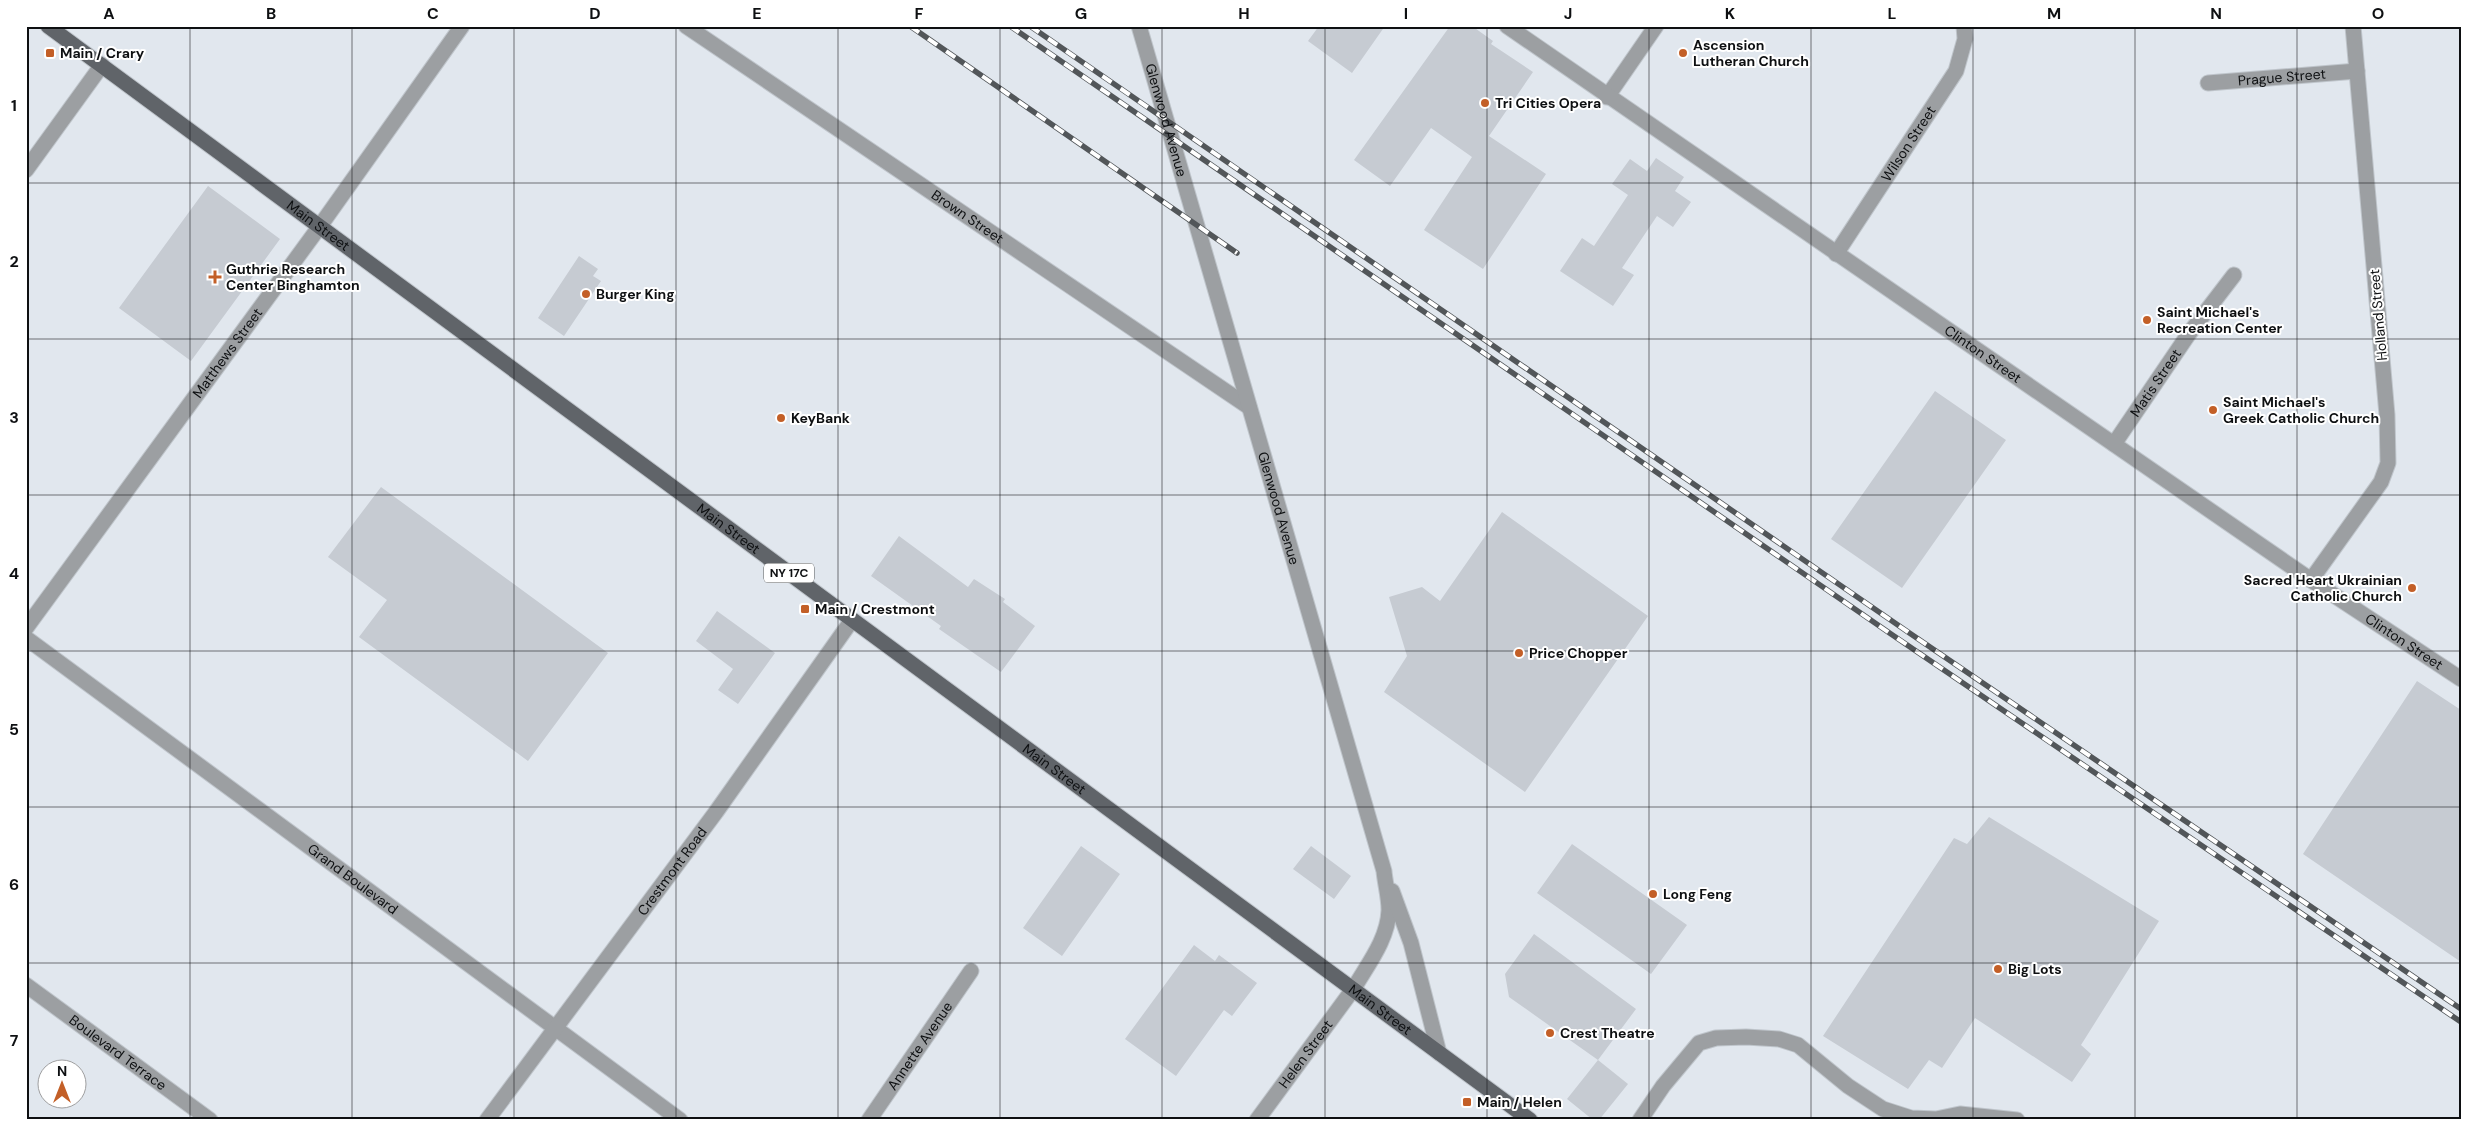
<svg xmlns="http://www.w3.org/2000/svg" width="2487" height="1146" font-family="'DM Sans',sans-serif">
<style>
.building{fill:#c6cbd2}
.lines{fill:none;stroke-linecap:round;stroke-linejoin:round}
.minor-casing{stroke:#bfc5cb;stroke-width:17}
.tertiary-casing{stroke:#bfc5cb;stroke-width:17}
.primary-casing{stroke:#bfc5cb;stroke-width:17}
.minor{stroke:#9c9fa2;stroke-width:15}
.tertiary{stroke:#9c9fa2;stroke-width:15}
.primary{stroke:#606469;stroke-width:15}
.rail-casing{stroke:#525659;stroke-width:5.5}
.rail{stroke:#fff;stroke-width:4;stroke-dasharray:11;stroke-linecap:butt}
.grid{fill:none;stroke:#0e1012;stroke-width:1;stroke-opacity:0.55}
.poi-dot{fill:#c35f27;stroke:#fff;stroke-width:2}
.labels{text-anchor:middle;stroke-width:4;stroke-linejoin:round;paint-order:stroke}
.shield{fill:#fff;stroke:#565859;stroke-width:1}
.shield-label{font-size:12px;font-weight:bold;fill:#0e1012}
.poi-label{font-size:14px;font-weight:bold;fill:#0e1012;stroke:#fff;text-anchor:start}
.street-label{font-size:14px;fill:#0e1012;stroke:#fff}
.neatline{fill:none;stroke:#0e1012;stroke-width:2}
.grid-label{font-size:16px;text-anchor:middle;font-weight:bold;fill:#0e1012}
</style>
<rect width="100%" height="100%" fill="#e1e7ee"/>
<path class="building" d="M1319,26H1385L1352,73L1308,41Z
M1450,26H1472L1493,41L1491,44L1533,72L1489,136L1546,174L1483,269L1424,230L1472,157L1431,128L1390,186L1354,160Z
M1656,158L1684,177L1675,191L1691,202L1673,227L1657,216L1622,268L1634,275L1613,306L1560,271L1582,238L1594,246L1628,195L1612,184L1630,159L1647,171Z
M208,186L280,239L191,361L119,308Z
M579,256L598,269L593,276L601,281L564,336L538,318Z
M1935,391L2006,440L1902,588L1831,539Z
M381,487L608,653L528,761L359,637L387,600L328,557Z
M1502,512L1648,616L1525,792L1384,692L1407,656L1389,597L1422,587L1440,601Z
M899,536L968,587L974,579L1005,599L1003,602L1035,626L1001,672L939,629L941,626L871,576Z
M717,611L775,653L738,704L718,690L733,669L696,641Z
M2417,681L2461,710V962L2303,854Z
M1989,817L2159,921L2081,1045L2091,1054L2072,1082L1975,1018L1942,1068L1929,1060L1908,1089L1823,1036L1954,838L1967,844Z
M1572,844L1687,925L1651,974L1537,893Z
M1081,846L1120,874L1062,956L1023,928Z
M1311,846L1351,876L1334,899L1293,869Z
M1534,934L1636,1009L1598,1060L1509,997L1505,974Z
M1194,945L1215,961L1219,955L1257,983L1232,1016L1224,1010L1176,1076L1125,1039Z
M1598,1060L1628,1084L1599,1120H1593L1567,1099Z"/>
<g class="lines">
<defs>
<g id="minor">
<path id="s1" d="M686,26L1249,407"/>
<path id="s2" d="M2208,83L2357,71"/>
<path d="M1607,97L1656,26"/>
<path d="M26,170L102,65"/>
<path id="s3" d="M1836,254L1956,71L1965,39L1964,26"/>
<path id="s4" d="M2114,444L2188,335L2234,275"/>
<path d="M2311,580L2381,482L2388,463L2387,415L2353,26"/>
<path id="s5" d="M26,628L320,226L462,26"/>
<path id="s6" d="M26,638L680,1120"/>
<path id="s7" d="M26,985L210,1120"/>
<path id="s8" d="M487,1120L716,812L852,620"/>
<path id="s9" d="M869,1120L971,971"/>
<path id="s10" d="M1257,1120L1354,988"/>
<path d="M1640,1120L1663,1086L1699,1043L1716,1038L1746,1037L1779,1039L1798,1045L1848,1086L1883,1109L1911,1118L1936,1119L1960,1114L2017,1120"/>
</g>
<g id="tertiary">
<path id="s11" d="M1139,26L1384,871C1385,883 1389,897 1389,910C1388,939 1368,964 1354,988"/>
<path id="s12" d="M1507,26L2311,580L2461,679"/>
<path d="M1392,891L1411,943L1439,1053"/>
</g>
<g id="primary">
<path id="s13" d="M48,26L1530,1120"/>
</g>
</defs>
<use href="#minor" class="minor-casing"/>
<use href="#tertiary" class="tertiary-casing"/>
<use href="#primary" class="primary-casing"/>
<use href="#minor" class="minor"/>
<use href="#tertiary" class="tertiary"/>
<use href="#primary" class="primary"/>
<defs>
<path id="rail" d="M910,26L1237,253
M1010,26L1891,634L2461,1022
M1030,26L1908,632L2461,1009"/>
</defs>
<use href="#rail" class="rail-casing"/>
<use href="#rail" class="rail"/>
</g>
<path class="grid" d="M190,26V1120M352,26V1120M514,26V1120M676,26V1120M838,26V1120M1000,26V1120M1162,26V1120M1325,26V1120M1487,26V1120M1649,26V1120M1811,26V1120M1973,26V1120M2135,26V1120M2297,26V1120M26,183H2461M26,339H2461M26,495H2461M26,651H2461M26,807H2461M26,963H2461"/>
<g class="poi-dot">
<rect x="45" y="48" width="10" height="10" rx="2.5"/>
<circle cx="1683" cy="53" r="5"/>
<circle cx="1485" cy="103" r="5"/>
<path d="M212.5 269.5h5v5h5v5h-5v5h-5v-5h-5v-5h5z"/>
<circle cx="586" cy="294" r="5"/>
<circle cx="2147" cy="320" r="5"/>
<circle cx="2213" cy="410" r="5"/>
<circle cx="781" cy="418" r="5"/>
<circle cx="2412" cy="588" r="5"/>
<rect x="800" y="604" width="10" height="10" rx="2.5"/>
<circle cx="1519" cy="653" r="5"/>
<circle cx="1653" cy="894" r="5"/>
<circle cx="1998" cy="969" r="5"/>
<circle cx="1550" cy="1033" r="5"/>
<rect x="1462" y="1097" width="10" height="10" rx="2.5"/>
</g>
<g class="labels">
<rect class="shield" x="764" y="563.5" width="50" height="19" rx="4"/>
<g class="shield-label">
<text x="789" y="577">NY 17C</text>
</g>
<g class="poi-label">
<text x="1693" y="50">Ascension<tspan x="1693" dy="16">Lutheran Church</tspan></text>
<text x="60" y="58">Main / Crary</text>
<text x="1495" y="108">Tri Cities Opera</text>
<text x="226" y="274">Guthrie Research<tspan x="226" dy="16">Center Binghamton</tspan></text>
<text x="596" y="299">Burger King</text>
<text x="2157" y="317">Saint Michael's<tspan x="2157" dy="16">Recreation Center</tspan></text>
<text x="2223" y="407">Saint Michael's<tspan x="2223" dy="16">Greek Catholic Church</tspan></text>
<text x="791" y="423">KeyBank</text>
<text x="2402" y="585" text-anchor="end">Sacred Heart Ukrainian<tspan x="2402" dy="16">Catholic Church</tspan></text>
<text x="815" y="614">Main / Crestmont</text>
<text x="1529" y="658">Price Chopper</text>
<text x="1663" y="899">Long Feng</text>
<text x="2008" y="974">Big Lots</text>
<text x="1560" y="1038">Crest Theatre</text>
<text x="1477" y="1107">Main / Helen</text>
</g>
<g class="street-label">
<text dy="5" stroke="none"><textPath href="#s2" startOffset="74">Prague Street</textPath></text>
<text dy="5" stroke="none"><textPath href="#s11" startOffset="98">Glenwood Avenue</textPath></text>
<text dy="5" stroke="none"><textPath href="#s3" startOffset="132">Wilson Street</textPath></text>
<text dy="5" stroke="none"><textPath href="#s1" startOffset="340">Brown Street</textPath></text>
<text dy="5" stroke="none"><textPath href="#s13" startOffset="336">Main Street</textPath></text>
<text transform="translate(2378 315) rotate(-95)" y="5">Holland Street</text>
<text dy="5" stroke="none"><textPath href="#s5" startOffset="341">Matthews Street</textPath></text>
<text dy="5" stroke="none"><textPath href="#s12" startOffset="578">Clinton Street</textPath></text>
<text dy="5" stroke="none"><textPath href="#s4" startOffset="74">Matis Street</textPath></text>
<text dy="5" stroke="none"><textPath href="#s11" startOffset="502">Glenwood Avenue</textPath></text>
<text dy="5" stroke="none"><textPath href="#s13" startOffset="846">Main Street</textPath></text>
<text dy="5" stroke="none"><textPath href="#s12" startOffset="1088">Clinton Street</textPath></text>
<text dy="5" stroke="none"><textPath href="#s13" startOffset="1251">Main Street</textPath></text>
<text dy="5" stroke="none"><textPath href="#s8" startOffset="310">Crestmont Road</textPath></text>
<text dy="5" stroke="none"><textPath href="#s6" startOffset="406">Grand Boulevard</textPath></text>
<text dy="5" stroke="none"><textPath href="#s13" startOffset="1656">Main Street</textPath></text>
<text dy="5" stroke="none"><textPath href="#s9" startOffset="90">Annette Avenue</textPath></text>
<text dy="5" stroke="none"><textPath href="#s7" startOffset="114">Boulevard Terrace</textPath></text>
<text dy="5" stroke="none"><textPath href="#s10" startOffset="82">Helen Street</textPath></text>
</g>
</g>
<rect width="2487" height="1146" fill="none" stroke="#ffffff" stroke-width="55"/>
<g transform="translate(62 1084)"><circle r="24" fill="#ffffff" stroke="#9f9fa0"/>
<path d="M0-4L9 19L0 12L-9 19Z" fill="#c35f27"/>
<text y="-8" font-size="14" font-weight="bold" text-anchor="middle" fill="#0e1012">N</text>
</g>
<rect x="28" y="28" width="2432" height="1090" class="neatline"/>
<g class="grid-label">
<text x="109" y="19">A</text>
<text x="271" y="19">B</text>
<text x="433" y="19">C</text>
<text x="595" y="19">D</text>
<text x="757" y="19">E</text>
<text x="919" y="19">F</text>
<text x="1081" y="19">G</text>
<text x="1244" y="19">H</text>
<text x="1406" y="19">I</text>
<text x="1568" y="19">J</text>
<text x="1730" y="19">K</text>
<text x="1892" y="19">L</text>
<text x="2054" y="19">M</text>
<text x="2216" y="19">N</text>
<text x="2378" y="19">O</text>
<text x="14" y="111">1</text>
<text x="14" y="267">2</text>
<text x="14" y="423">3</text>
<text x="14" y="579">4</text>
<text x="14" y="735">5</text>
<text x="14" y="890">6</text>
<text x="14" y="1046">7</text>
</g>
</svg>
